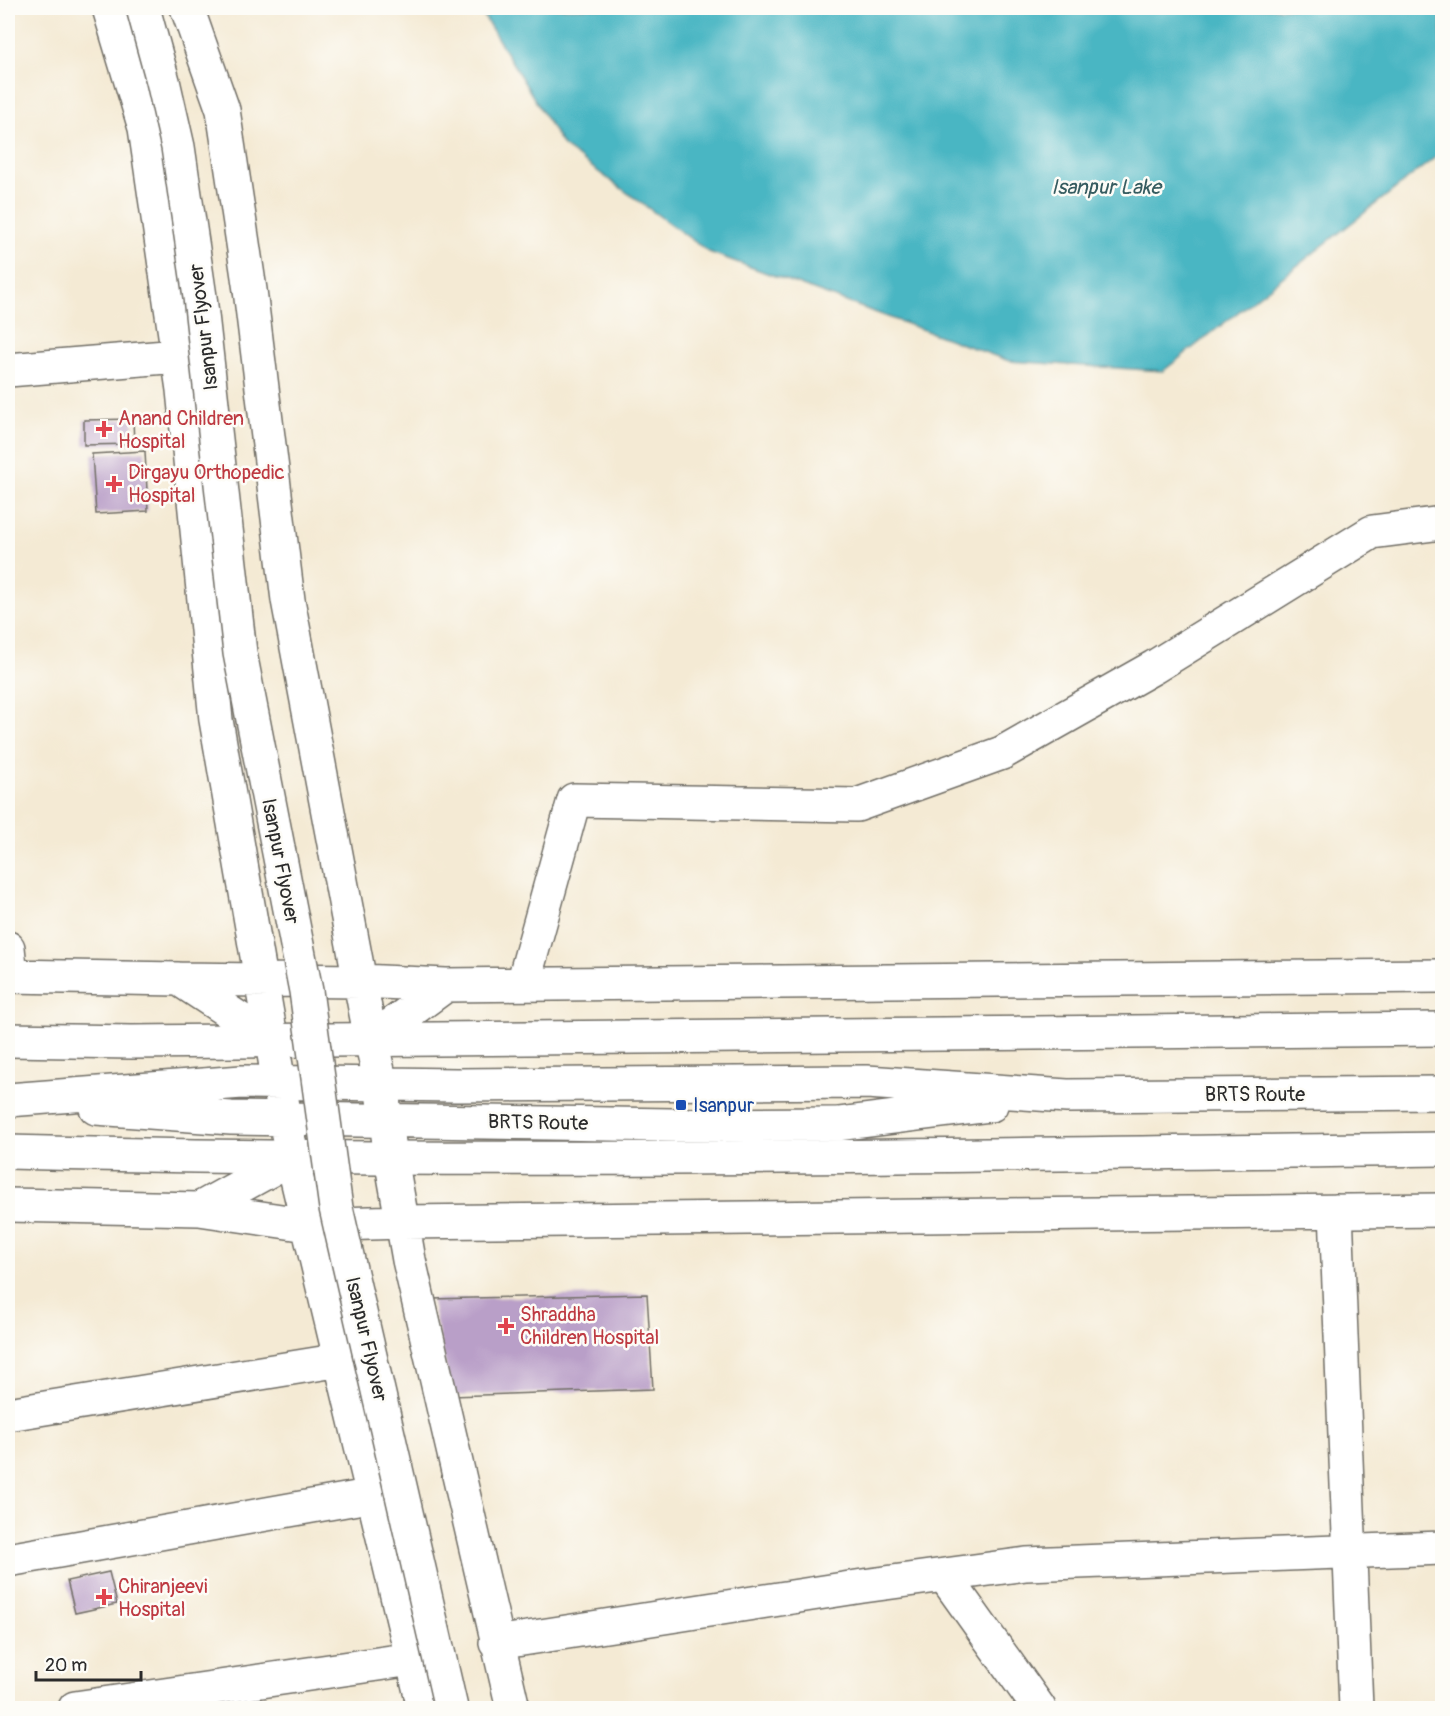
<svg xmlns="http://www.w3.org/2000/svg" width="1450" height="1716" font-family="Pangolin,sans-serif">
<style>
.water{fill:#49b6c3;stroke:#3a7077;stroke-width:1.5}
.building{fill:#b99fc8}
.lines{fill:none;stroke-linecap:round;stroke-linejoin:round}
.minor-casing{stroke:#716e66;stroke-width:36}
.major-casing{stroke:#716e66;stroke-width:36}
.minor{stroke:#fff;stroke-width:33}
.major{stroke:#fff;stroke-width:33}
.major-bridge-casing{stroke:#716e66;stroke-width:36;stroke-linecap:butt}
.major-bridge{stroke:#fff;stroke-width:33}
.health-dot{fill:#e0444e;stroke:#fdfcf7;stroke-width:2}
.transit-dot{fill:#1a4fb4;stroke:#fdfcf7;stroke-width:2}
.labels{text-anchor:middle;stroke-width:5;stroke-linejoin:round;paint-order:stroke}
.street-label{font-size:20px;fill:#2b2b2b;stroke:#fdfcf7}
.health-label{font-size:20px;fill:#be3a42;stroke:#fdfcf7;text-anchor:start}
.transit-label{font-size:20px;fill:#164399;stroke:#fdfcf7;text-anchor:start}
.water-label{font-size:21px;font-style:italic;fill:#365c60;stroke:#fdfcf7}
</style>
<rect width="100%" height="100%" fill="#fdfcf7"/>
<filter id="ink" filterUnits="userSpaceOnUse"><feTurbulence type="fractalNoise" baseFrequency=".0167" numOctaves="2"/><feDisplacementMap in="SourceGraphic" scale="12" xChannelSelector="R" yChannelSelector="G"/><feConvolveMatrix kernelMatrix="1 2 1 2 8 2 1 2 1" color-interpolation-filters="sRGB"/></filter>
<filter id="wash" filterUnits="userSpaceOnUse"><feTurbulence type="fractalNoise" baseFrequency=".008" numOctaves="4" result="noise"/><feDisplacementMap in="SourceGraphic" scale="24" xChannelSelector="R" yChannelSelector="G"/><feGaussianBlur stdDeviation="1.35" result="paint"/><feColorMatrix in="noise" values="0 0 0 0 0 0 0 0 0 0 0 0 0 0 0 0 0 1.4 0 .05"/><feComposite in="paint" operator="in"/></filter>
<g filter="url(#wash)">
<rect width="100%" height="100%" fill="#f4ead4"/>
<path class="water" d="M479,8H1441L1442,152L1163,371L1009,361L709,252L563,146Z"/>
<g id="blocks">
<path class="building" d="M133,419L134,444L84,445V420Z
M145,451L148,511L96,514L92,454Z
M647,1294L653,1389L452,1396L431,1299Z
M109,1572L117,1604L75,1613L67,1581Z"/>
</g>
</g>
<g filter="url(#ink)">
<use href="#blocks" fill-opacity="0" stroke="#716e66" stroke-width="1.5"/>
<g class="lines">
<defs>
<path id="minor" d="M109,8L145,128L183,390L216,720L292,1158L424,1708
M187,8L223,110L250,290L288,600L371,1040L381,1084L391,1158L409,1260L513,1708
M8,370L178,356
M8,948L11,976
M8,976L179,979L273,1041
M179,979L360,981L446,985
M523,984L574,800L857,805L1002,753L1154,667L1372,532L1442,523
M371,1040L446,985L1442,976
M8,1100L242,1082L457,1085L867,1082L1067,1096L1442,1093
M96,1108L231,1118L672,1125L838,1124L991,1105
M8,1205L199,1209L292,1158
M199,1209L308,1225L402,1222L1442,1210
M1336,1211L1356,1708
M8,1414L341,1360
M8,1560L374,1495
M944,1575L1039,1708
M496,1643L863,1586L1026,1564L1442,1548
M75,1708L412,1659"/>
<path id="major" d="M8,1040L132,1042L1442,1029
M8,1152C486,1165 964,1155 1442,1149"/>
</defs>
<use href="#minor" class="minor-casing"/>
<use href="#major" class="major-casing"/>
<use href="#minor" class="minor"/>
<use href="#major" class="major"/>
<defs>
<path id="major-bridge" d="M143,8L163,81L178,147L200,297L240,653L306,991L336,1208L451,1708"/>
</defs>
<use href="#major-bridge" class="major-bridge-casing"/>
<use href="#major-bridge" class="major-bridge"/>
</g>
</g>
<g class="health-dot">
<path d="M101 420h6v6h6v6h-6v6h-6v-6h-6v-6h6z"/>
<path d="M111 475h6v6h6v6h-6v6h-6v-6h-6v-6h6z"/>
<path d="M503 1317h6v6h6v6h-6v6h-6v-6h-6v-6h6z"/>
<path d="M101 1588h6v6h6v6h-6v6h-6v-6h-6v-6h6z"/>
</g>
<rect class="transit-dot" x="675" y="1099" width="12" height="12" rx="3"/>
<g class="labels">
<g class="street-label">
<text transform="translate(203 327) rotate(-97)" y="7">Isanpur Flyover</text>
<text transform="translate(281 861) rotate(79)" y="7">Isanpur Flyover</text>
<text x="1255" y="1101">BRTS Route</text>
<text transform="translate(538 1122) rotate(1)" y="7">BRTS Route</text>
<text transform="translate(367 1339) rotate(77)" y="7">Isanpur Flyover</text>
</g>
<g class="health-label">
<text x="118" y="425">Anand Children<tspan x="118" dy="23">Hospital</tspan></text>
<text x="128" y="479">Dirgayu Orthopedic<tspan x="128" dy="23">Hospital</tspan></text>
<text x="520" y="1321">Shraddha<tspan x="520" dy="23">Children Hospital</tspan></text>
<text x="118" y="1593">Chiranjeevi<tspan x="118" dy="23">Hospital</tspan></text>
</g>
<g class="transit-label">
<text x="693" y="1112">Isanpur</text>
</g>
<g class="water-label">
<text x="1106" y="194">Isanpur Lake</text>
</g>
</g>
<rect width="1450" height="1716" fill="none" stroke="#fdfcf7" stroke-width="30"/>
<path d="M36 1671v9h105v-9" fill="none" stroke="#2b2b2b" stroke-width="3"/>
<text x="45" y="1671" font-size="18" fill="#2b2b2b" stroke="#fdfcf7" stroke-width="4.5" paint-order="stroke">20 m</text>
</svg>
